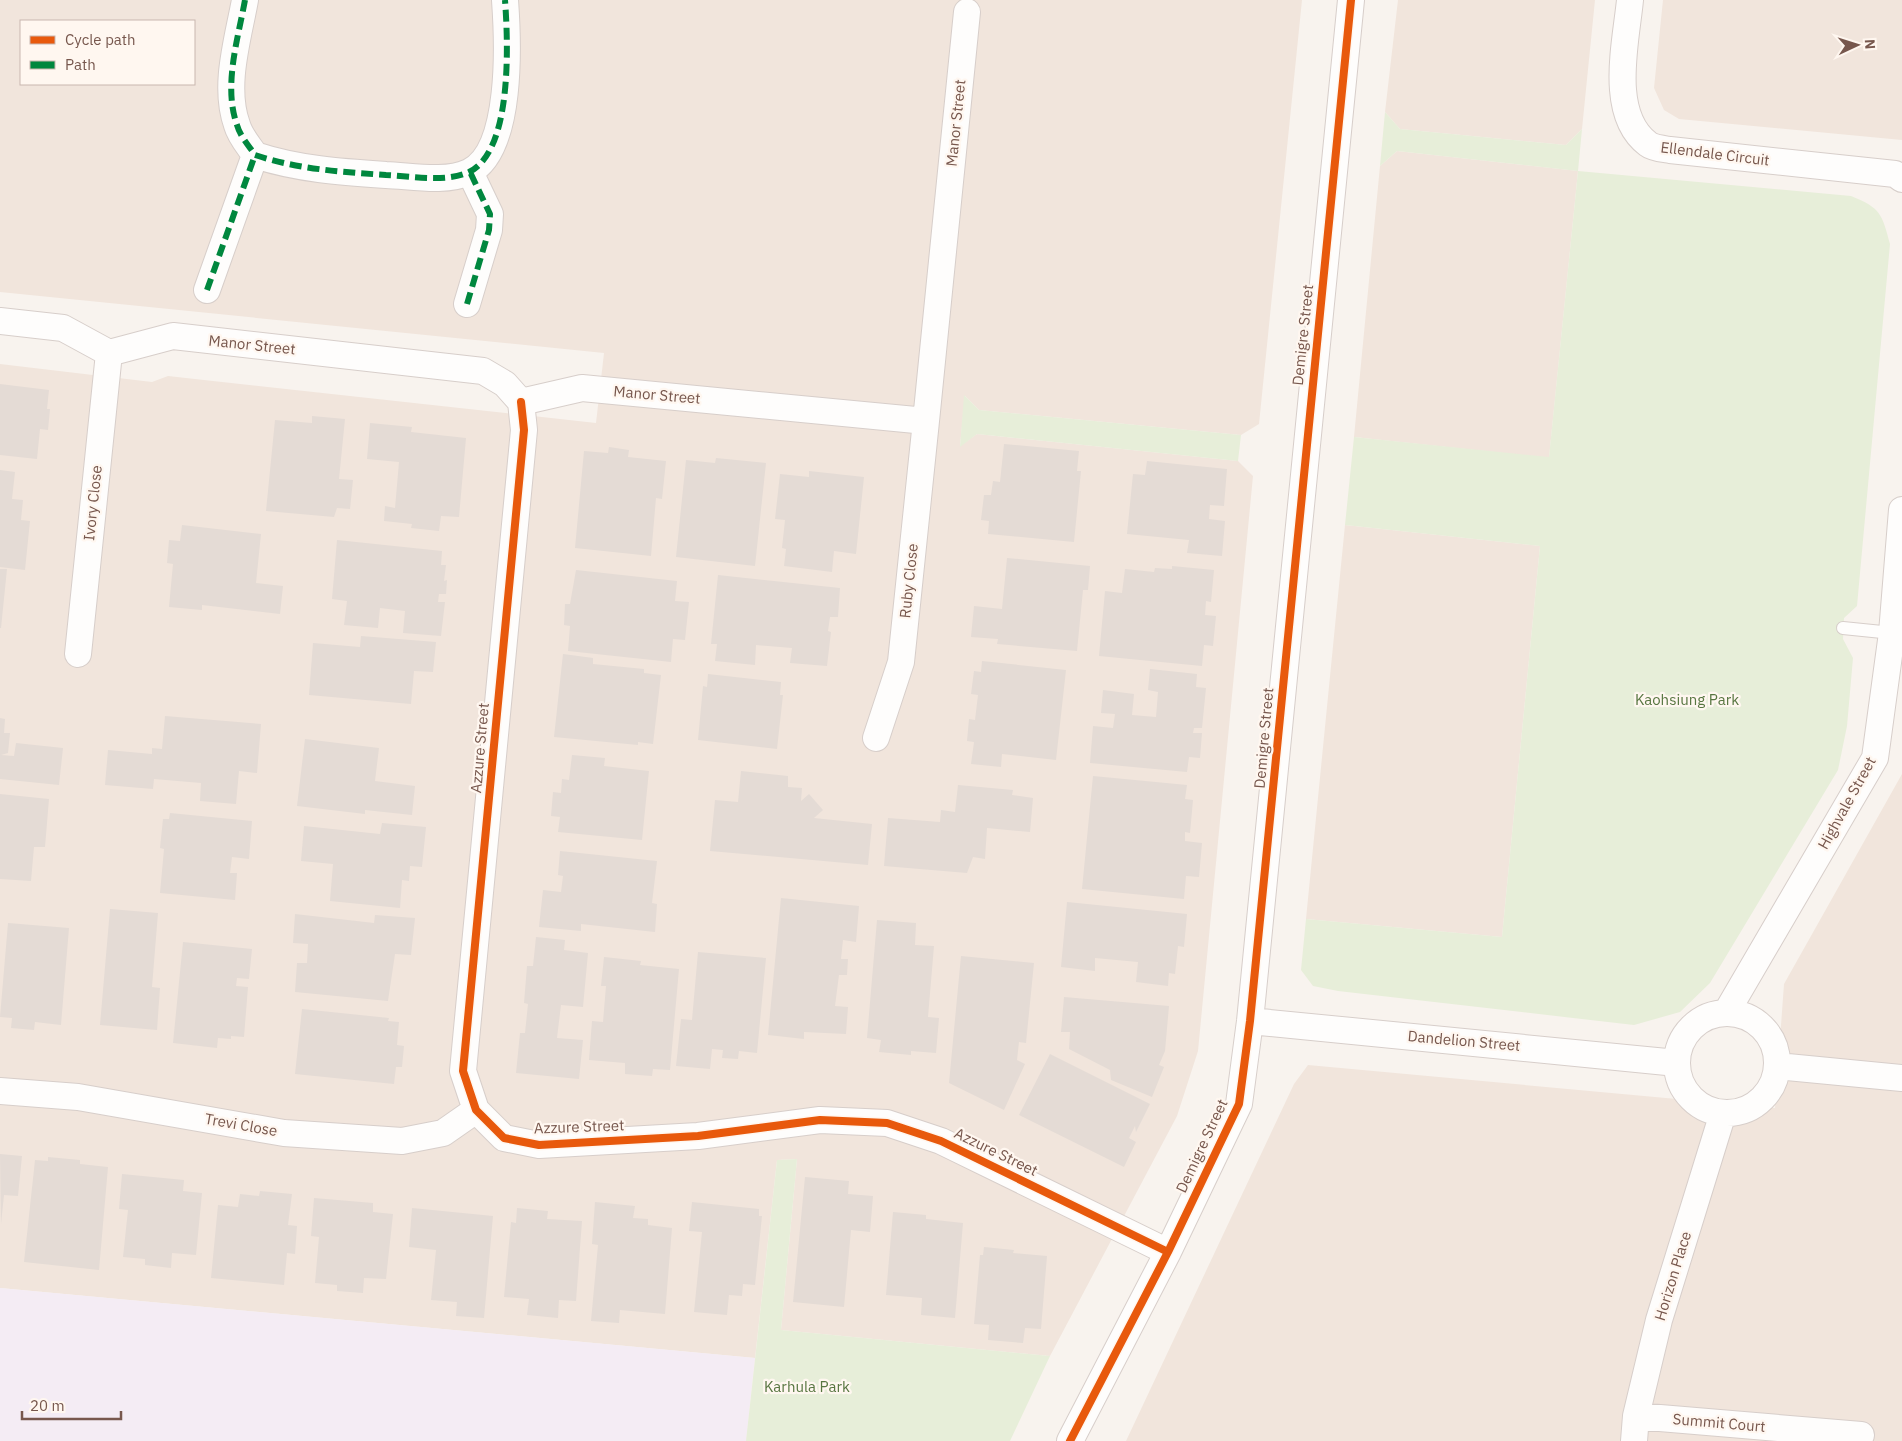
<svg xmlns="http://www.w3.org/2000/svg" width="1902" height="1441" font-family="'IBM Plex Sans',sans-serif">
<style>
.residential{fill:#f1e5dc;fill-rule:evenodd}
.education{fill:#f4ecf4}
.green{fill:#e7eed9}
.building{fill:#e4dbd5}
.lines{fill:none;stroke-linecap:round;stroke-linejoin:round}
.lane-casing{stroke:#d7ceca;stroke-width:14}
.street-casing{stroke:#d7ceca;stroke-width:28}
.lane{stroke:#fefdfc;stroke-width:12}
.street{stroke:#fefdfc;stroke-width:26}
.quiet{stroke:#00873e;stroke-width:6;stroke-dasharray:12 6;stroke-linecap:butt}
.cycleway-casing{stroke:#fff7f0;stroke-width:11}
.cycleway{stroke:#e8590c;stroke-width:8}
.labels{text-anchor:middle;stroke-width:4.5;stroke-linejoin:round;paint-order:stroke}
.street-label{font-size:15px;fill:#77574d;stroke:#fff7f0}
.park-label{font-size:15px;fill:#587641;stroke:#fff7f0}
</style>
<rect width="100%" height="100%" fill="#f8f3ee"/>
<path class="residential" d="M0,0H1302L1259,424L1241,435L979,410L965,396L960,446L977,434L1238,461L1253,476L1198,1051L1177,1116L1050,1356L781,1330L797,1159L777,1160L755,1358L0,1288V364L152,382L168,376L596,423L604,353L0,292ZM21,21H194V84H21Z
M1398,0H1595L1582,129L1566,145L1400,129L1385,112Z
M1663,0H1902V140L1679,119L1664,110L1654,88Z
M1397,151L1578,171L1549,458L1354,437L1380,166Z
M1345,525L1540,546L1502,937L1306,919Z
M1902,774V1441H1126L1294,1084L1308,1065L1775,1108L1784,984Z"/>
<path class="education" d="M0,1288L755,1358L746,1441H0Z"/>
<path class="green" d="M1385,112L1400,129L1566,145L1582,129L1578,171L1851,196C1881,208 1882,214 1890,244L1857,606L1844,618L1843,639L1853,658L1847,726L1838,770L1710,983L1680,1012L1634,1025L1338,991L1313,986L1301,970L1306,919L1502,937L1540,546L1345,525L1354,437L1549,457L1578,171L1397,151L1380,166Z
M964,395L979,410L1241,435L1238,461L977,434L960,447Z
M797,1159L781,1330L1050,1356L1010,1441H746L777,1160Z"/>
<path class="building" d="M0,384L49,390L47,409H50L48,430L40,429L37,459L0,455Z
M312,416L345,419L339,479L353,480L350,509L337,508L334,517L266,511L275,420L312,423Z
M370,423L412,427L411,432L466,438L459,517L441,516L439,531L411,528L412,524L384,521L385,506L395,508L399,462L367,459Z
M1004,444L1079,451L1077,471H1081L1074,542L988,534L989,521L981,520L984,495H991L993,481L1000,482Z
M609,447L629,450L628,457L666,461L662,499L656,498L651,556L575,548L584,451L608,453Z
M716,458L766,463L755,566L676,557L686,460L715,463Z
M1147,461L1227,469L1224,506L1210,505L1209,519L1225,521L1222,556L1187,553L1189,540L1127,534L1133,474L1145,475Z
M0,470L15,472L12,499L23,500L21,520L30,521L25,570L0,567Z
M809,471L864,477L856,554L834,551L832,572L784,566L786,549L782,548L785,520L775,519L780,474L809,477Z
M182,525L261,534L256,583L283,586L280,614L202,605V610L169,607L173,564L167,563L169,540L180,541Z
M337,540L442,551L441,565H446L444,581L447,580L446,594H439L438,602H445L441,636L403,633L405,611L380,608L378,628L344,625L347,601L332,599Z
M1007,558L1090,566L1088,590H1083L1077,651L997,644L998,639L971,637L974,606L1002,609Z
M1172,566L1214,570L1211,602L1206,601L1205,615L1216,616L1213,646L1204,645L1202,666L1099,656L1105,591L1122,593L1125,569L1154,572L1155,568L1172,569Z
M0,569H7L1,628H0Z
M576,570L677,581L675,601L689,602L685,640L673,639L671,662L568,651L570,626L564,625L565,604H570Z
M718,575L840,588L838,617H830L828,631L831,632L827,666L790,663L792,648L756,645L755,665L715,661L717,644H711Z
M361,636L436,642L433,672L414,671L411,704L309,695L313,643L360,647Z
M563,654L593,658V664L644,669V673L661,675L653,744L638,742V745L554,737Z
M982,661L1066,670L1056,760L1002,754L1001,767L971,764L974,742L967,741L969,719L975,720L978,695L971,694L974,671L981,672Z
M1150,669L1197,674L1196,687L1206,688L1202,728H1194L1193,733H1202L1200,758L1189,757L1187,772L1090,763L1093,726L1113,728L1115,714L1101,713L1103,690L1134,694L1132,715L1156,717L1158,692L1148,690Z
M708,674L781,682L780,695H783L777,749L698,740L703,686L707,687Z
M165,716L261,724L257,773L239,771L236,804L200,801L201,783L154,779L153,789L105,785L108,750L152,754V748L162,749Z
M0,718L5,719L4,733H10L8,753L1,755L14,756L16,743L63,748L59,785L0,779Z
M305,739L379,748L375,781L415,786L412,815L365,810V814L297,806Z
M572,755L605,758L604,766L649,771L642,840L558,832L560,817L551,816L553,792L561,793L562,779L569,780Z
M741,771L788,776V787L802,788L801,801L809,794L823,810L814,818L872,824L868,865L710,851L715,800L738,802Z
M1093,776L1187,785L1185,799L1193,800L1190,833L1185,832V841L1202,843L1199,877L1186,876L1184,899L1082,889Z
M958,785L1013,790L1012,795L1033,798L1030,832L987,828L985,859L973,857L967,873L884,866L888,818L940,822L941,810L955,812Z
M0,794L49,799L45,847H34L31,881L0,879Z
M170,813L252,821L249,859L232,857L230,873H237L235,900L160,893L164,849L160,848L163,819H169Z
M382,823L426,827L422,867L410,866L409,881L402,880L400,908L330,901L333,864L301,861L304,826L380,834Z
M560,851L657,861L652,903L657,904L655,932L581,924V931L539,927L543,890L561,892L563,876L558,875Z
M781,898L859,906L856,942L843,940L841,959H848L847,975H839L835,1006L848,1007L846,1034L804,1032V1039L768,1035Z
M1067,902L1187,914L1184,947L1178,946L1175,974L1169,973L1168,986L1136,982L1138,962L1095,958V971L1061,967Z
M110,909L158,913L152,987L160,988L157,1030L100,1025Z
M295,914L374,923L375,915L415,918L411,955L395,954L388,1001L295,992L297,963H307L308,944L293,943Z
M877,920L916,923L915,945L934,946L928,1017L939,1018L936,1053L911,1051V1055L879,1052L881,1040L867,1038Z
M8,923L69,928L61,1025L35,1022L34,1030L11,1028L12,1018L0,1017Z
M536,937L565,940L564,950L588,953L583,1007L561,1005L557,1038L583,1040L579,1079L516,1073L520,1033H525L528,1004L524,1003L527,966H533Z
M183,942L252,949L249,979L237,978L236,986L248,987L244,1037L231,1036V1039L218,1038L217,1048L173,1043Z
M698,952L766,958L757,1053L739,1051L738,1059L722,1058L723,1050L712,1049L710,1069L676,1066L681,1019L692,1020Z
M961,956L1034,963L1026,1043L1019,1042L1017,1060L1025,1064L1004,1110L949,1083Z
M604,957L641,961L640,965L679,969L670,1070L653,1069L652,1076L625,1074V1063L589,1060L592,1021L603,1022L606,986H601Z
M1064,997L1169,1006L1165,1051L1159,1065L1164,1067L1152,1097L1111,1080L1110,1070L1069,1049L1070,1032H1061Z
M302,1009L389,1018L388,1021L399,1022L397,1045L404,1046L402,1067H396L394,1084L295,1074Z
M1050,1054L1150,1104L1136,1132L1135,1126L1129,1138L1136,1142L1124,1167L1019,1115Z
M0,1154L22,1156L18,1196L4,1195L1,1224Z
M48,1157L80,1160V1164L108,1167L99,1270L24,1262L35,1160L48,1161Z
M122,1174L184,1180L183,1191L202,1193L196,1255L172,1253L171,1268L145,1265V1259L123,1257L128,1210L119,1209Z
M805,1177L849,1181L848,1194L873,1196L870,1232L851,1230L844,1307L793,1302Z
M260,1191L292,1194L288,1225L297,1226L295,1254L287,1253L284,1285L211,1278L218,1205L238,1207L240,1194L259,1196Z
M314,1198L373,1203V1212L393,1214L386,1279L364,1278L363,1293L337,1291V1285L315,1283L319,1237L311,1236Z
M595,1202L635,1206L633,1218L648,1219V1225L672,1228L665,1314L620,1310L619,1323L591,1321L598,1245L592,1244Z
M692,1202L759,1209V1216H762L755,1285L743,1284L742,1296L729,1295L727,1315L694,1312L702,1232L689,1231Z
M412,1208L493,1216L484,1318L456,1316L457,1302L431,1300L436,1250L409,1247Z
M517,1208L548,1211L547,1219L582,1221L576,1301L559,1300L558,1318L527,1315L529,1299L504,1297L511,1222L516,1223Z
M893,1212L926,1215V1219L963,1223L955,1318L921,1315L922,1298L886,1295Z
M984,1247L1014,1250L1013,1253L1047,1256L1041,1329L1025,1328L1023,1343L988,1340L989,1325L974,1324L980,1255H983Z"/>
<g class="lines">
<defs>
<path id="lane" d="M1843,628L1892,633"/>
<path id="street" d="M245,0C238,39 223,86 237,125C240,136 249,146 255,155C297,169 341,172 386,175C412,176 445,183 469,172C513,151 508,41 505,0
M1630,0C1626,42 1608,114 1648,144C1653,148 1664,149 1670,150L1895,174L1902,179
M207,290L255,155
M467,304L489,230L490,214L470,172
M0,321L63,328L109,353L173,336L483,371L505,384L521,402L582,388L926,421L967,12
M521,402L524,430L463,1071L476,1110L504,1138L539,1145L698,1136L820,1120L887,1123L941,1141L1168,1252
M78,654L109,353
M876,738L901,662L926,421
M1726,1013L1875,758L1892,633L1902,510
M1677 1063a50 50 0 1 1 100 0a50 50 0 1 1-100 0Z
M1250,1021L1677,1063
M1777,1066L1902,1078
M0,1091L78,1097L284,1133L402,1141L443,1133L476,1110
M1636,1416L1861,1435
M1070,1441L1168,1252L1239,1104L1250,1021L1351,0
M1634,1441L1636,1416L1659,1320L1723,1113"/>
</defs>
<use href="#lane" class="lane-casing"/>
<use href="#street" class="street-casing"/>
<use href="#lane" class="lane"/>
<use href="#street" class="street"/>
<path class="quiet" d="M245,0C238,39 223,86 237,125C240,136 249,146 255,155C297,169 341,172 386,175C412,176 445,183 469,172C513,151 508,41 505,0
M207,290L255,155
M467,304L489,230L490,214L470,172"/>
<defs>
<path id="cycleway" d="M521,402L524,430L463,1071L476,1110L504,1138L539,1145L698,1136L820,1120L887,1123L941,1141L1168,1252
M1070,1441L1168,1252L1239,1104L1250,1021L1351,0"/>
</defs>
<use href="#cycleway" class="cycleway-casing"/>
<use href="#cycleway" class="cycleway"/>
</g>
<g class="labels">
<g class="street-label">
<text transform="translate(956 123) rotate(-84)" y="5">Manor Street</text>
<text transform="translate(1715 154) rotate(7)" y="5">Ellendale Circuit</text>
<text transform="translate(1303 335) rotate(-84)" y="5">Demigre Street</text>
<text transform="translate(252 345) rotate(6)" y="5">Manor Street</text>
<text transform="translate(657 395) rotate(5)" y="5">Manor Street</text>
<text transform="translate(93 503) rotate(-84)" y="5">Ivory Close</text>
<text transform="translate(909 581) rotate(-84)" y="5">Ruby Close</text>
<text transform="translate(1264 738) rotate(-85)" y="5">Demigre Street</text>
<text transform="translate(480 748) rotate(-85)" y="5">Azzure Street</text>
<text transform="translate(1847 803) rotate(-61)" y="5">Highvale Street</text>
<text transform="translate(1464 1041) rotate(5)" y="5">Dandelion Street</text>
<text transform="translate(241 1125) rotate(10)" y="5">Trevi Close</text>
<text transform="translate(579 1127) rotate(-2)" y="5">Azzure Street</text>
<text transform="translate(1202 1146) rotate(-65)" y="5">Demigre Street</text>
<text transform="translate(996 1152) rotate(26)" y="5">Azzure Street</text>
<text transform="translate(1673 1276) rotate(-73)" y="5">Horizon Place</text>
<text transform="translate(1719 1423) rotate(5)" y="5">Summit Court</text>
</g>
<g class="park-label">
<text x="1687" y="705">Kaohsiung Park</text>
<text x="807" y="1392">Karhula Park</text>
</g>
</g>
<rect x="20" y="20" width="175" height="65" fill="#fff7f0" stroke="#c9b7af"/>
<rect x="30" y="36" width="25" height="8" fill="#e8590c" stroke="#c9b7af"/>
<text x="65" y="45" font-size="15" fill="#77574d">Cycle path</text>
<rect x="30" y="61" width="25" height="8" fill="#00873e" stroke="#c9b7af"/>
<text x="65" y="70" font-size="15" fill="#77574d">Path</text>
<g transform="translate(1857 45) rotate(86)" stroke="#fff7f0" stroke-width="4" paint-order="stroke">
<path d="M0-4L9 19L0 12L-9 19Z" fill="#77574d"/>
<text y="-8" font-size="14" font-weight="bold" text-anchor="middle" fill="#77574d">N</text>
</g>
<path d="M22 1411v8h99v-8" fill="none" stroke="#77574d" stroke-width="2.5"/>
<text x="30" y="1411" font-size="15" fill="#77574d" stroke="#fff7f0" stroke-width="4" paint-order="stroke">20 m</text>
</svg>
